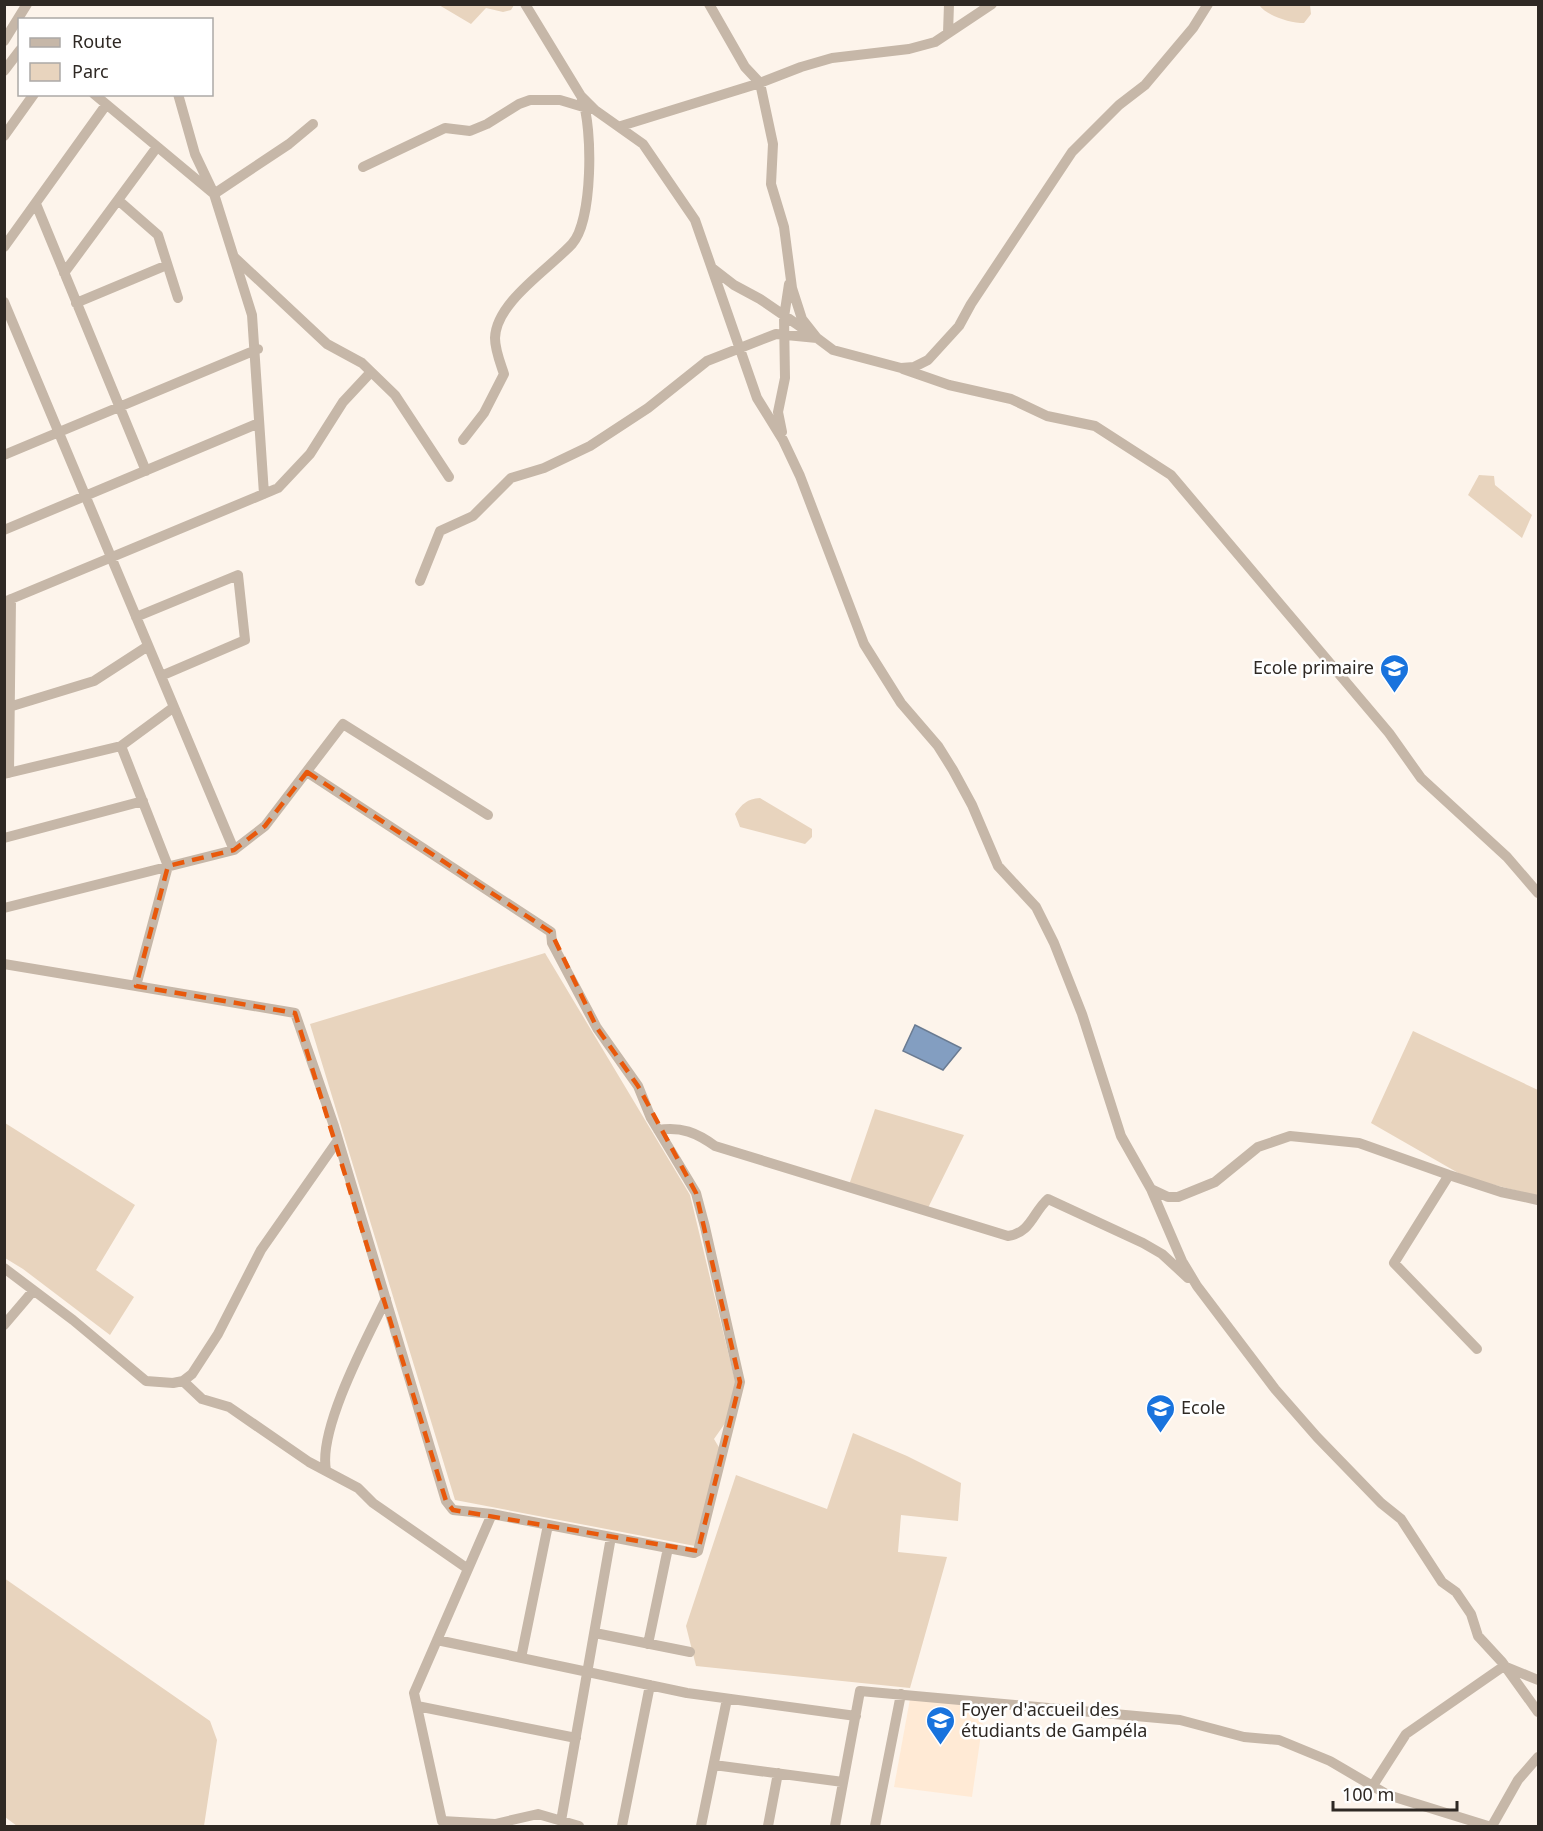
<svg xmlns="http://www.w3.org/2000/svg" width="1543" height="1831" font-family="'Noto Sans',sans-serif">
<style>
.built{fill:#ffead5}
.green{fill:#e8d4be}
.water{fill:#839ec1;stroke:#6a7b92;stroke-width:1.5}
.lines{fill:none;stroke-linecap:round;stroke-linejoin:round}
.minor{stroke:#c6b7a8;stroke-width:10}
.marked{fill:none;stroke:#e8590c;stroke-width:4.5;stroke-dasharray:12 8;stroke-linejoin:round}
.labels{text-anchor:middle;stroke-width:5;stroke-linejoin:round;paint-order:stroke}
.poi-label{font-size:18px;fill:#2f2924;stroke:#fff;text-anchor:start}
</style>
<rect width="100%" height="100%" fill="#fdf4eb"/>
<path class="built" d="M910,1699L985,1706L972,1797L894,1787Z"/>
<path class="green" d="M439,5H514L511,10L503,12L486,8L471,24Z
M1259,5H1310L1311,14L1304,23C1290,23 1267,16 1259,5Z
M1479,475L1494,476L1495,485L1532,515L1522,538L1468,495Z
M760,798L812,829V837L805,844L740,827L735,814C742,804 747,799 760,798Z
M545,953L690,1195L736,1385L728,1419L714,1439L720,1449L695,1546L455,1500L310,1024Z
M1413,1031L1538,1090V1196L1467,1178L1371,1123Z
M875,1109L964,1135L927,1210L849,1185Z
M5,1123L135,1205L96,1270L134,1297L110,1335L23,1269L5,1258Z
M853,1433L907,1456L961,1483L958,1521L901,1515L898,1552L947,1557L910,1688L696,1666L686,1626L736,1475L827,1509Z
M4,1578L210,1721L217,1740L204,1826H17L5,1817Z"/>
<path class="water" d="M915,1025L961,1048L943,1070L903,1051Z"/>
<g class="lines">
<path class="minor" d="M525,4L581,96L595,110L643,144L695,220L757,398L783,440L800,476L864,644L901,703L938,746L953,770L972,805L998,866L1036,907L1054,943L1082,1014L1121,1136L1151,1189L1182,1261L1197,1286L1275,1389L1317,1437L1381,1503L1401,1519L1442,1582L1456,1592L1471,1614L1478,1636L1502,1662L1538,1712
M709,4L745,67L760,83L773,144L771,184L784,227L792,288L802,319L817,338L833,350L901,368L914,367L928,360L959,326L971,304L1072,152L1119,105L1145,85L1193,28L1208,4
M948,33L949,4
M4,41L27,4
M4,71L20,50
M94,94L214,194L252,315L264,494
M178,94L195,154L214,194L289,144L313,124
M621,126L760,83L801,67L832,58L909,49L935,42L992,4
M4,136L34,94
M363,167L445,128L470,131L487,124L519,104L530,100H560L590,109
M118,200L158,235L178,298
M36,204L146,471
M4,247L106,105
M234,257L327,344L362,363L395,395L449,477
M64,273L157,147
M4,302L234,850
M76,303L167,265
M903,369L949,385L1011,399L1047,416L1095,426L1171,475L1389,733L1421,778L1507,857L1538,893
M782,432L778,412L785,378L784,317L789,284
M463,440L484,413L504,374C500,362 495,350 495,338C496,302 549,269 572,244C593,221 593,127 582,99
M4,455L258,349
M4,530L259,423
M420,581L440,531L473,516L511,478L544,468L590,446L648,408L707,361L776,334L817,338L760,299L734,285L712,268
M4,602L278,488L310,454L343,402L371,372
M136,617L238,575L245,640L161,676
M9,707L94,681L148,646
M9,773L11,599
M4,774L121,746L174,707
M4,838L143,801
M4,908L234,850L265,826L343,724L488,815
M4,964L136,986L168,866L121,746
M136,986L295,1013L334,1126L446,1501L453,1510L492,1514L694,1553L698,1551L740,1382L705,1227L696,1193L651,1118L638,1086L597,1028L552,943L551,932L307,772
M658,1130C681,1126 697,1133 715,1146L1008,1236C1031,1233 1033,1212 1048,1199L1143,1243L1162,1254L1188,1278
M1449,1175L1394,1263L1477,1349
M1151,1189L1168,1197H1178L1215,1182L1258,1147L1290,1136L1359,1143L1449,1175L1501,1192L1538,1200
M4,1268L73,1320L146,1381L173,1383L183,1381L192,1374L218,1334L261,1250L338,1140
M4,1325L33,1291
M183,1381L202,1399L229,1407L309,1462L358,1488L373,1503L468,1569
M326,1470C318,1429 367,1338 386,1299
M492,1514L414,1693L442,1821L495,1824L538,1814L579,1826
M595,1633L690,1652
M437,1640L687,1693L856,1716
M648,1644L668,1548
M521,1658L548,1525
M417,1706L576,1738
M714,1765L843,1782
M1372,1787L1406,1734L1504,1666L1538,1680
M561,1821L611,1537
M622,1826L650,1685
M701,1826L727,1699
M768,1826L778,1773
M835,1826L860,1691L1180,1720L1244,1737L1279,1740L1330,1761L1388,1795L1488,1826
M875,1826L901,1694
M1492,1826L1518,1780L1538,1757"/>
</g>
<path class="marked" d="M307,772L551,932L597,1028L638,1086L696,1193L740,1382L698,1551L453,1510L446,1501L295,1013L136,986L168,866L234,850L265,826Z"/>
<defs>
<symbol id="school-pin" viewBox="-11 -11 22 30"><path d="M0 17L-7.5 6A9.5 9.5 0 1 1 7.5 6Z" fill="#1973dd" stroke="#fff"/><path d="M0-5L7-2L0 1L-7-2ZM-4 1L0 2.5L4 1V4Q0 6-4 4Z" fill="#fff"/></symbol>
<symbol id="university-pin" viewBox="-11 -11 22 30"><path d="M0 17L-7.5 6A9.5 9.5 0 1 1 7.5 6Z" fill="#1973dd" stroke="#fff"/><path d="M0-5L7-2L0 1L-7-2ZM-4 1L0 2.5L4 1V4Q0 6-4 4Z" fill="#fff"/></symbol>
</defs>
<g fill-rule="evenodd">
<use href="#school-pin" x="1378" y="652" width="33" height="45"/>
<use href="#school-pin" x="1144" y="1392" width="33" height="45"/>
<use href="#university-pin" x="924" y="1704" width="33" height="45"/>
</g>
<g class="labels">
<g class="poi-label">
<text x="1374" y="674" text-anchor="end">Ecole primaire</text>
<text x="1181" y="1414">Ecole</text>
<text x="961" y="1716">Foyer d'accueil des<tspan x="961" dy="21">étudiants de Gampéla</tspan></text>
</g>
</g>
<rect width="1543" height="1831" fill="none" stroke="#2f2924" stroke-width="12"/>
<rect x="18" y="18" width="195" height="78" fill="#ffffff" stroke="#aca9a7" stroke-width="1.5"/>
<rect x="30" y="38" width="30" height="9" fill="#c6b7a8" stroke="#aca9a7" stroke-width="1.5"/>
<text x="72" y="48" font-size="18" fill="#2f2924">Route</text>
<rect x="30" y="63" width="30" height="18" fill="#e8d4be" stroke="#aca9a7" stroke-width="1.5"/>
<text x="72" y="78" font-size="18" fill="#2f2924">Parc</text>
<path d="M1333 1801v9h124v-9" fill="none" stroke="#2f2924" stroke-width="3"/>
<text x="1342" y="1801" font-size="18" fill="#2f2924" stroke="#ffffff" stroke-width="4.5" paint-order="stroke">100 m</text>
</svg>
